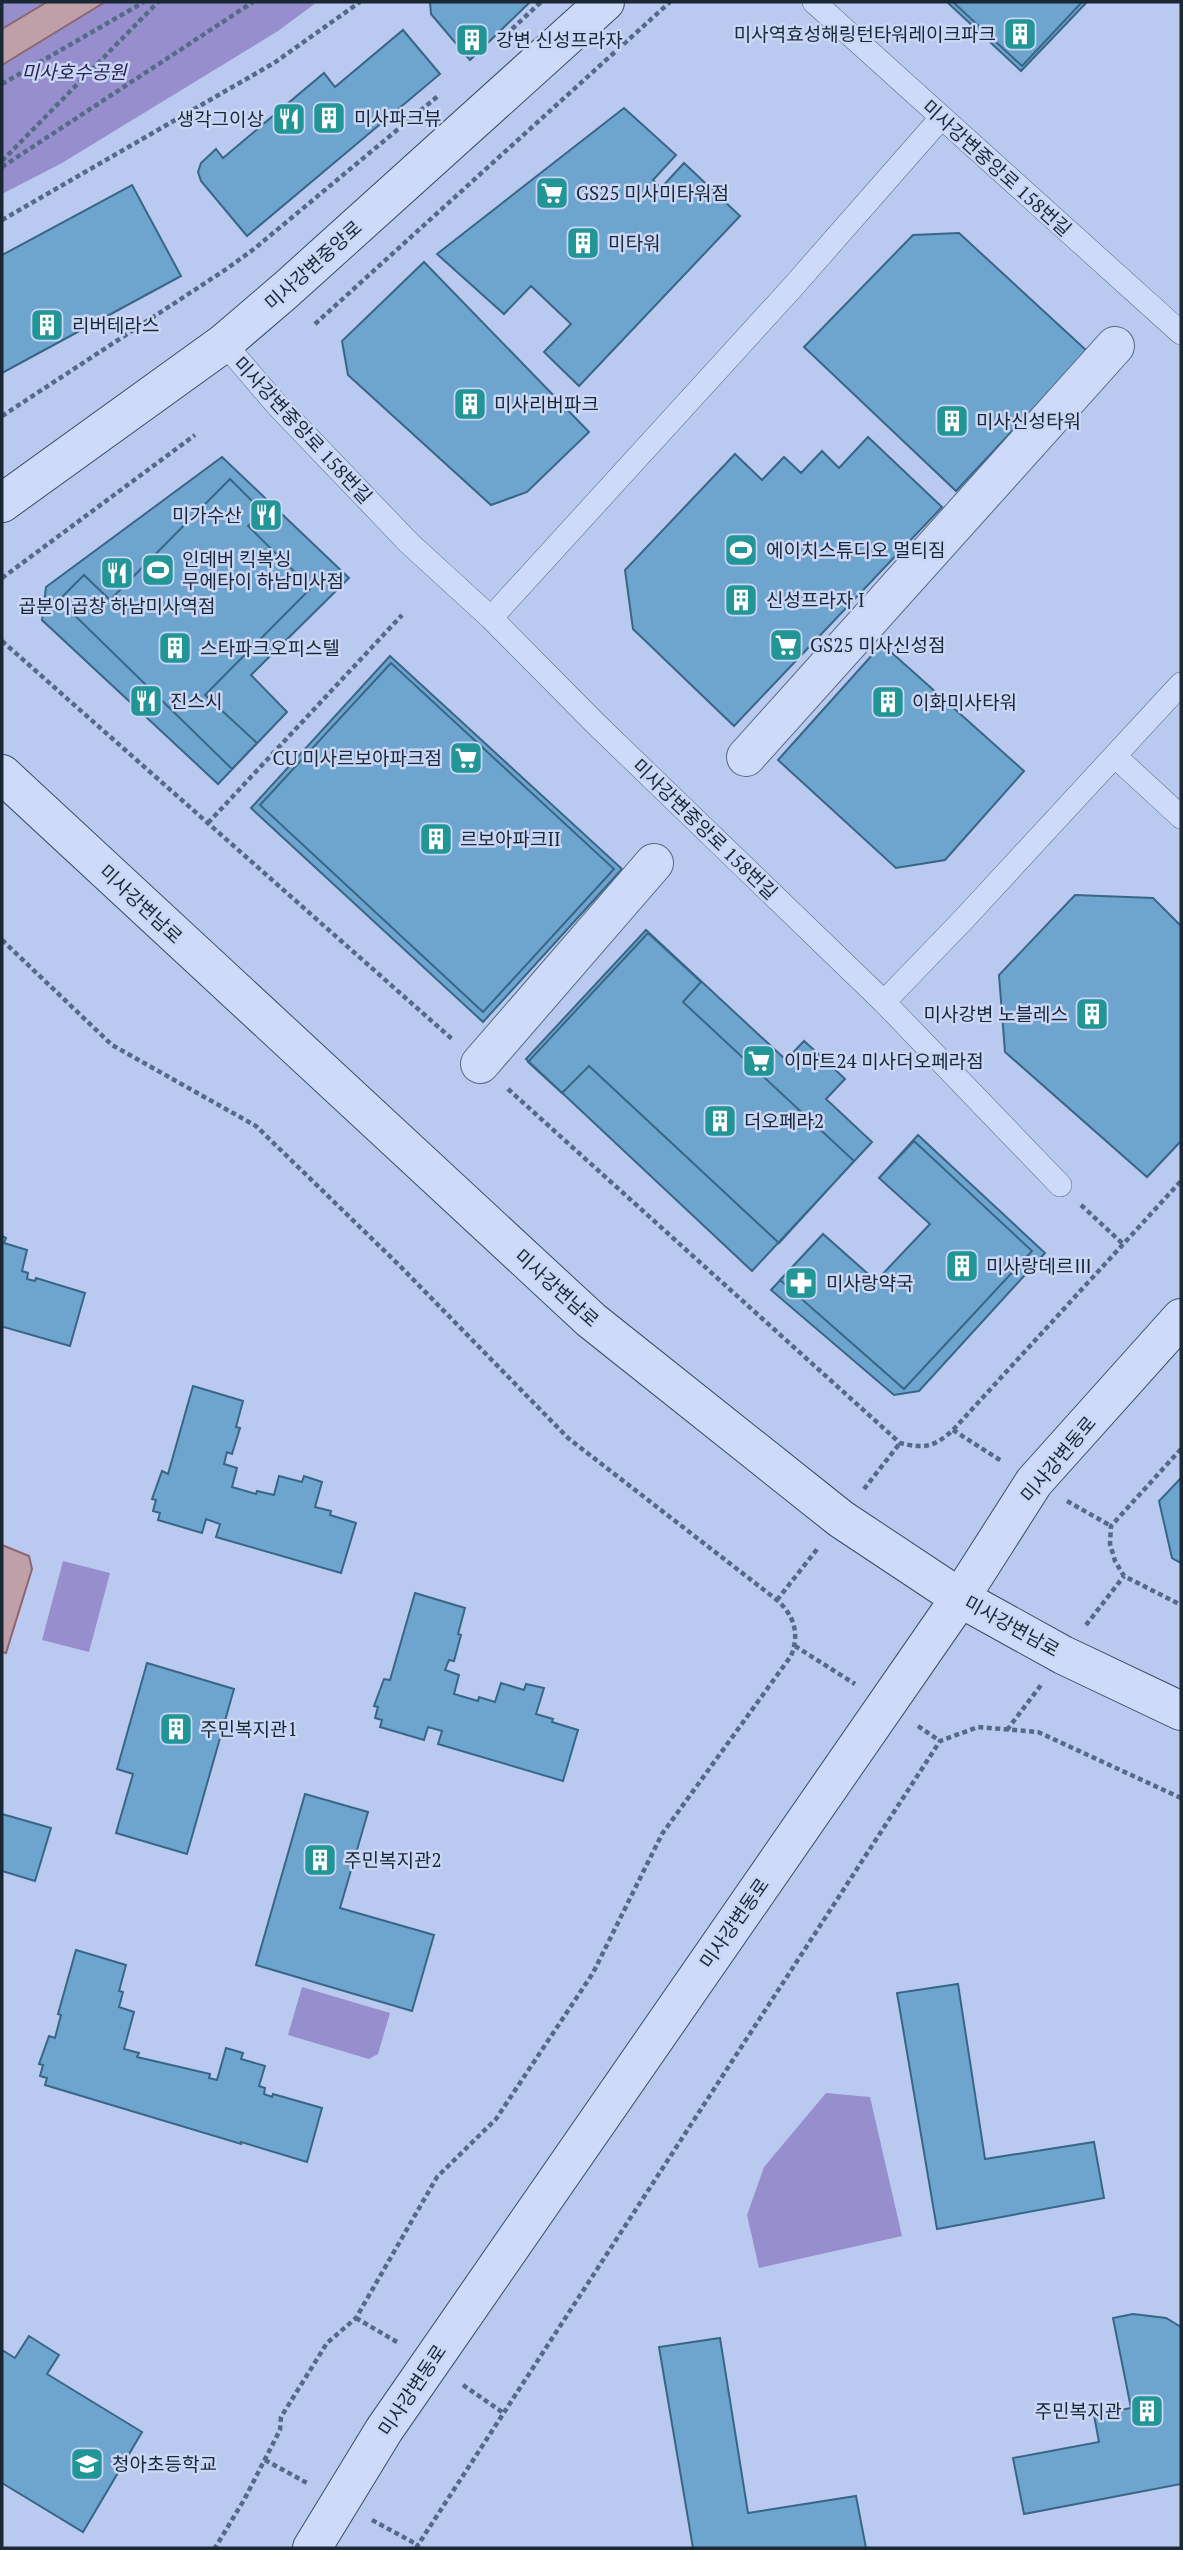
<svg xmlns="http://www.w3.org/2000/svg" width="1183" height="2550" font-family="'PT Serif','Noto Sans KR',serif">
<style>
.green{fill:#978fcd}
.water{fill:#bf9fa8;stroke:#8d676f;stroke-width:2}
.building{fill:#6ea5cf;stroke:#396686;stroke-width:2}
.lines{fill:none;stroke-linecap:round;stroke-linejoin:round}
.lane-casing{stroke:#546a86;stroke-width:24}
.street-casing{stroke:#546a86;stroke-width:40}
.secondary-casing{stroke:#384e68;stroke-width:40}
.path{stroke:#546a86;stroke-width:4.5;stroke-dasharray:5 3.5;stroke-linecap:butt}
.lane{stroke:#cddafa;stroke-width:23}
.street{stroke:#cddafa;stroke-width:38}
.secondary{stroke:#cddafa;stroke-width:38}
.labels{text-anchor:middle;stroke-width:5;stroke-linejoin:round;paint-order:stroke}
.poi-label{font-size:19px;fill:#1a2734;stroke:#cad6f6;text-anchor:start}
.park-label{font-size:19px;font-style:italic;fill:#2d2052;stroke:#cad6f6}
.street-label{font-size:19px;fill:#1a2734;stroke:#cad6f6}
</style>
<rect width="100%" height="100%" fill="#bac9ef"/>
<path class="green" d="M2,2H317L278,31L62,163L2,194Z
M63,1561L110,1573L89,1652L42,1640Z
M302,1987L390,2013L378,2054L369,2059L288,2035Z
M826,2093L870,2097L902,2236L759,2268L747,2215L764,2167Z"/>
<path class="water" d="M47,2H105L2,65V29Z
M2,1545L29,1556L32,1569L6,1653L2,1652Z"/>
<path class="building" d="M430,2H530L470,60L431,14Z
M947,2H1087L1021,71Z
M953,2H1082L1022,66Z
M403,30L440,74L247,236L201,181L198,172L201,163L216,149L223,158L324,73L335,87Z
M624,108L676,155L653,180L661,188L684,163L740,216L579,386L544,352L571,324L531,286L504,314L437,254Z
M132,185L181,276L2,373V255Z
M959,233L1087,351L956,491L804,347L913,235Z
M424,262L589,432L527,492L491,505L348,375L342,341Z
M868,437L942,507L734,726L633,629L625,570L735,454L762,480L784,457L801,473L822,451L839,468Z
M222,457L349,578L251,675L287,712L218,784L42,620L46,587Z
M230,479L262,511L248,526L311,588L205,695L257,743L232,769L59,600L84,575L110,600Z
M882,644L1024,771L945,860L896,868L778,760Z
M390,656L622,869L483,1022L251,808Z
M391,663L614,869L483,1012L260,805Z
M1075,895L1153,898L1181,926V1141L1147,1177L1005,1052L999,975Z
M646,930L786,1060L804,1041L825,1060L845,1079L826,1099L872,1142L752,1271L526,1059Z
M648,933L701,982L683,1002L854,1161L779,1243L589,1066L562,1093L528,1062Z
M918,1135L1045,1253L919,1391L894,1395L771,1290L823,1234L876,1281L930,1224L879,1178Z
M914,1141L1032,1251L904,1389L780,1280L823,1234L876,1281L930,1224L879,1178Z
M2,1236L6,1238L4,1243L27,1250L22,1271L28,1273L27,1279L35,1281L36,1278L85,1293L70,1346L4,1327L2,1328Z
M193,1386L243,1401L236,1427L240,1428L232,1454L227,1452L224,1464L237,1468L232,1487L256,1494L257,1491L274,1495L279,1476L302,1482L304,1476L322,1482L315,1507L331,1511L330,1515L356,1523L341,1573L216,1537L220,1524L206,1519L202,1533L158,1520L160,1513L153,1511L156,1500L152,1499L162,1471L168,1474Z
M1181,1478V1563L1172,1558L1159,1501Z
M415,1593L465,1608L458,1634L461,1635L454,1661L449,1660L445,1670L459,1675L454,1694L478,1701L479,1697L495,1702L501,1683L524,1690L526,1684L544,1688L536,1714L553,1719L552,1722L578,1730L563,1781L438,1744L442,1731L428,1727L424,1740L380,1727L382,1720L375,1718L378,1707L374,1706L384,1679L390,1680Z
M147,1663L234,1689L187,1854L116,1833L133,1774L117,1769Z
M305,1794L368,1812L340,1908L434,1935L412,2011L256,1965Z
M2,1814L51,1828L35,1881L2,1871Z
M76,1950L126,1965L119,1991L123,1992L119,2007L134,2012L124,2049L139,2053L137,2057L210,2074L209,2078L217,2080L226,2048L243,2053L241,2059L265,2066L259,2086L265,2088L264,2094L272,2097L273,2094L322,2108L307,2162L241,2142V2144L45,2085L47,2078L40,2076L43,2065L39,2064L49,2036L55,2038L61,2015L58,2014Z
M958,1984L985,2159L1094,2142L1104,2198L937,2229L897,1993Z
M1133,2314L1166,2318L1181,2327V2484L1024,2514L1013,2458L1099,2442L1094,2415L1131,2408L1113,2318Z
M29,2336L59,2355L47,2374L142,2432L83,2532L2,2483V2350L15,2358Z
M720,2338L748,2513L856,2496L866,2548H693L659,2347Z"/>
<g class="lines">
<defs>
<path id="lane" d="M814,2L1181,333
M224,343L277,405L409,543L491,618L596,724L884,1002L963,920L1181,684
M491,618L791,289L941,118
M1116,757L1181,817
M884,1002L1060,1185"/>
<path id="street" d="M746,757L1115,346
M480,1064L654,863"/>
<path id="secondary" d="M2,503L224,343L287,289L605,2
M2,774L591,1320L841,1519L960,1598L1063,1655L1181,1711
M312,2548L384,2430L960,1598L1034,1482L1181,1318"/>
</defs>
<use href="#lane" class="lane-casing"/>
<use href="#street" class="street-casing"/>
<use href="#secondary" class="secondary-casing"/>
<path class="path" d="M2,2H3
M512,29L541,2
M2,84L144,2
M2,161L158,2
M2,167L253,2
M2,220L274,63L360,2
M315,324L670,2
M2,416L225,270L254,249L438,96
M2,578L195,435
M2,641L452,1039
M208,823L402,615
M2,940L112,1045L256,1126L400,1266L568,1438L777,1600C794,1615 800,1634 791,1656L662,1834L593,1973L496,2119L437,2177L356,2318L327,2343L281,2417L280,2430L244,2500L215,2548
M508,1089L900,1443C925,1449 934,1447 953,1430L1181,1181
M1081,1205L1123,1244
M953,1430L1003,1462
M1181,1449L1111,1526L1110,1544L1115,1561L1124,1576L1181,1605
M864,1489L900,1443
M1067,1501L1111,1526
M777,1600L818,1548
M1086,1625L1124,1576
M795,1646L855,1684
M918,1726L940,1741
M1007,1730L1041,1685
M356,2318L397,2342
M463,2385L502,2412
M265,2460L307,2483
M372,2520L418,2545
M416,2548L940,1741L978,1727L1038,1732L1181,1798"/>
<use href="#lane" class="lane"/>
<use href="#street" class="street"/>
<use href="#secondary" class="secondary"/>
</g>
<defs>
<symbol id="building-square" viewBox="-11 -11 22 22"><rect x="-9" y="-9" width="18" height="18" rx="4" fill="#229597" stroke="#cad6f6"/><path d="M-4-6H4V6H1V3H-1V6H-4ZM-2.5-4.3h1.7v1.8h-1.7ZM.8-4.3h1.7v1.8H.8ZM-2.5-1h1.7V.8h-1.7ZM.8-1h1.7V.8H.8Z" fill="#fff"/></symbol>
<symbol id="restaurant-square" viewBox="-11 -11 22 22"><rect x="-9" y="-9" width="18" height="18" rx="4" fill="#229597" stroke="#cad6f6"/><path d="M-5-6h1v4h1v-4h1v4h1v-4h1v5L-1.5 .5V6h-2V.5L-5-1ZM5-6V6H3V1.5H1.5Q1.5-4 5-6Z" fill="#fff"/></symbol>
<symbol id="supermarket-square" viewBox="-11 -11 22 22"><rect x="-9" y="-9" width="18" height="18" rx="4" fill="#229597" stroke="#cad6f6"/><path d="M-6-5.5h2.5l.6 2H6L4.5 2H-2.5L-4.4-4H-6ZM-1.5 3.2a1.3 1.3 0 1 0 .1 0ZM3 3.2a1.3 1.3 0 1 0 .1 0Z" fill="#fff"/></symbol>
<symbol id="stadium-square" viewBox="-11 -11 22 22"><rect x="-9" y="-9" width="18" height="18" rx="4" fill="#229597" stroke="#cad6f6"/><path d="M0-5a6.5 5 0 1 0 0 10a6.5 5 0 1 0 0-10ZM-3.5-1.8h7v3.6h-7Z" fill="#fff"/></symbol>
<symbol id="pharmacy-square" viewBox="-11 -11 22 22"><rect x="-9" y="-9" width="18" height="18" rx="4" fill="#229597" stroke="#cad6f6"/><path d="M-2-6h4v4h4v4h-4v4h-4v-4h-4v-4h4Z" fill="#fff"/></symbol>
<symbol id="school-square" viewBox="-11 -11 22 22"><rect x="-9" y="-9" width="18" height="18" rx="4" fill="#229597" stroke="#cad6f6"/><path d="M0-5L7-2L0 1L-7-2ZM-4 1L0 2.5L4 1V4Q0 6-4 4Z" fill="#fff"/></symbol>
</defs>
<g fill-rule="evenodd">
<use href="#building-square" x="1001" y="15" width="38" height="38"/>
<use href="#building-square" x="453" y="21" width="38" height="38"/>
<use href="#building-square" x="310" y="99" width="38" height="38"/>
<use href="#restaurant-square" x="270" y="100" width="38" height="38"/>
<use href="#supermarket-square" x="533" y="174" width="38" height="38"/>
<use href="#building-square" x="564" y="224" width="38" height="38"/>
<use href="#building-square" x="28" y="306" width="38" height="38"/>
<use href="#building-square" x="451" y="385" width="38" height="38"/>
<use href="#building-square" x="933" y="402" width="38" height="38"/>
<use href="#restaurant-square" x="247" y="496" width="38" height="38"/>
<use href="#stadium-square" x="722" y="531" width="38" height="38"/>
<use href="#stadium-square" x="139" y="551" width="38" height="38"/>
<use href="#restaurant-square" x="98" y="554" width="38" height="38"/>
<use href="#building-square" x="722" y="581" width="38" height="38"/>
<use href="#supermarket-square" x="767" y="626" width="38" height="38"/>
<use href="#building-square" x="156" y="629" width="38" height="38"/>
<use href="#restaurant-square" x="127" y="682" width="38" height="38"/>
<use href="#building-square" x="869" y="683" width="38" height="38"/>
<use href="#supermarket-square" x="447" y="739" width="38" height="38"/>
<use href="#building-square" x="417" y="820" width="38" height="38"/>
<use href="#building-square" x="1073" y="995" width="38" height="38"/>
<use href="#supermarket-square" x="740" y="1042" width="38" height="38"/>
<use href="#building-square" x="701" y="1102" width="38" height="38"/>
<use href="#building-square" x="943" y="1247" width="38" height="38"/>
<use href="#pharmacy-square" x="782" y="1264" width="38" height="38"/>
<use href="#building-square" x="157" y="1710" width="38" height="38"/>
<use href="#building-square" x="301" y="1841" width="38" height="38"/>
<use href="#building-square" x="1128" y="2392" width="38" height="38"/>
<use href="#school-square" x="68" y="2445" width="38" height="38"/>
</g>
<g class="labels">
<g class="poi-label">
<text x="996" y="41" text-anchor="end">미사역효성해링턴타워레이크파크</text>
<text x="496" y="47">강변 신성프라자</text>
<text x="354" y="125">미사파크뷰</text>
<text x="264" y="126" text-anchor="end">생각그이상</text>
<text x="576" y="200">GS25 미사미타워점</text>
<text x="608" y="250">미타워</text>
<text x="72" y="332">리버테라스</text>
<text x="494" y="411">미사리버파크</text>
<text x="976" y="428">미사신성타워</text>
<text x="242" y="522" text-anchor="end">미가수산</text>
<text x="766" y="557">에이치스튜디오 멀티짐</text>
<text x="182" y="566">인데버 킥복싱<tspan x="182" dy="22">무에타이 하남미사점</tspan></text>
<text x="766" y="607">신성프라자 I</text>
<text x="117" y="613" text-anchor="middle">곱분이곱창 하남미사역점</text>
<text x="810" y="652">GS25 미사신성점</text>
<text x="200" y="655">스타파크오피스텔</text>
<text x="170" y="708">진스시</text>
<text x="912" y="709">이화미사타워</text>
<text x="442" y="765" text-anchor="end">CU 미사르보아파크점</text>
<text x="460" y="846">르보아파크II</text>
<text x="1068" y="1021" text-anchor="end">미사강변 노블레스</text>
<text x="784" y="1068">이마트24 미사더오페라점</text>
<text x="744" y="1128">더오페라2</text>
<text x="986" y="1273">미사랑데르Ⅲ</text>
<text x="826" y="1290">미사랑약국</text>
<text x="200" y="1736">주민복지관1</text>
<text x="344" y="1867">주민복지관2</text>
<text x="1122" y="2418" text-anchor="end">주민복지관</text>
<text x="112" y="2471">청아초등학교</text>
</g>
<g class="park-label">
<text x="74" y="79">미사호수공원</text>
</g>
<g class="street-label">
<text transform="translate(997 168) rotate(42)" y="7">미사강변중앙로 158번길</text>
<text transform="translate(313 265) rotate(-42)" y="7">미사강변중앙로</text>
<text transform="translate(303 430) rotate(47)" y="7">미사강변중앙로 158번길</text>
<text transform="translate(705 829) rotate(44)" y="7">미사강변중앙로 158번길</text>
<text transform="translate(141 904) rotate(43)" y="7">미사강변남로</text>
<text transform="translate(557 1288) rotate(42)" y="7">미사강변남로</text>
<text transform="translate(1058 1459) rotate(-50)" y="7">미사강변동로</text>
<text transform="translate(1012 1626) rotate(29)" y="7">미사강변남로</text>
<text transform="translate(734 1923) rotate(-55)" y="7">미사강변동로</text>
<text transform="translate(412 2390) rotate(-56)" y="7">미사강변동로</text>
</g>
</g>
<rect width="1183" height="2550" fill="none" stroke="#1a2734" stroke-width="7"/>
</svg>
